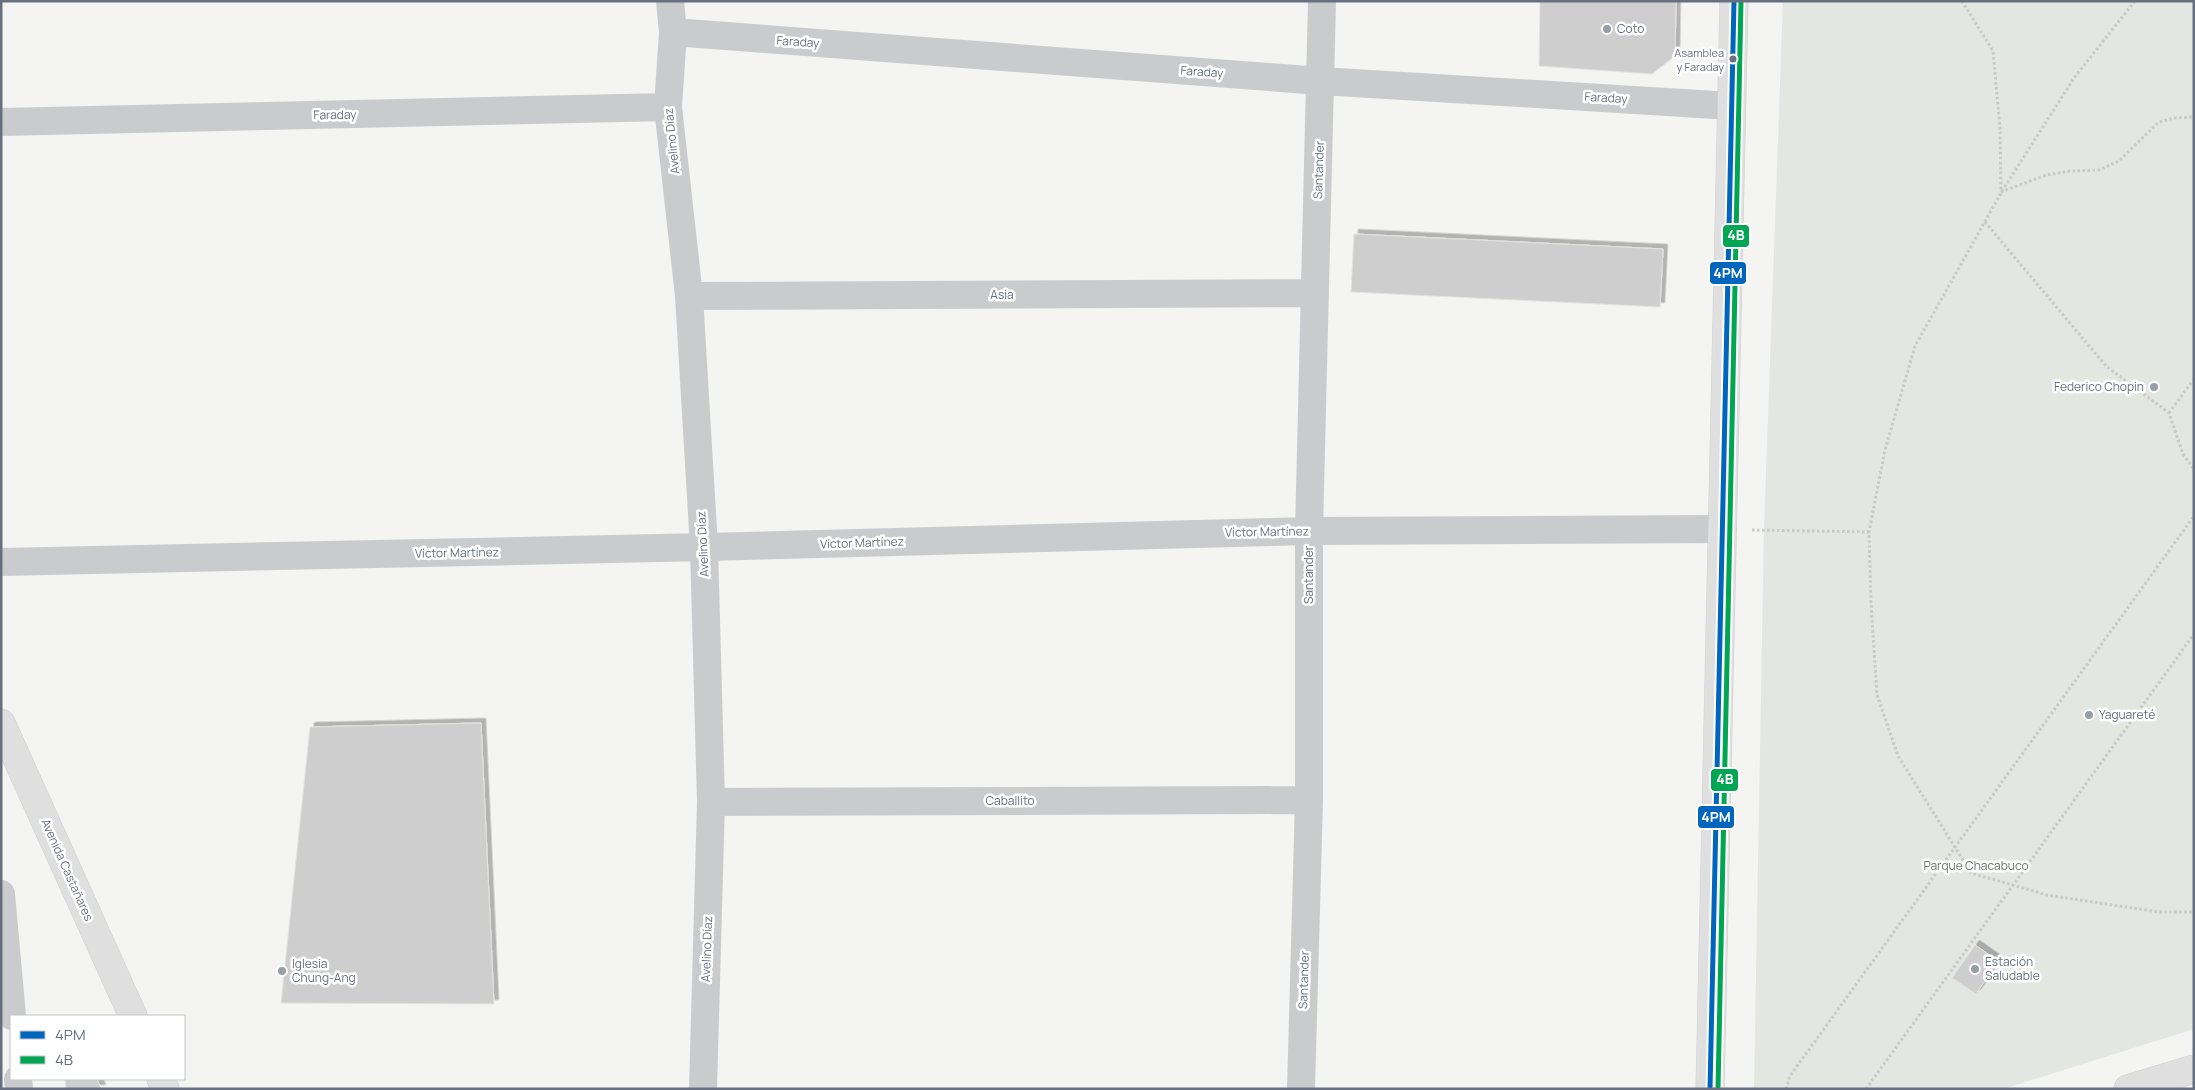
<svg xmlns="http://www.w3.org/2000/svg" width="2195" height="1090" font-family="Manrope,sans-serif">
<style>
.green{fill:#e3e6e1}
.building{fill:#cececf;stroke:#e3e3e2;filter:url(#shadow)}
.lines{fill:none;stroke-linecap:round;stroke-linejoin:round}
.secondary-casing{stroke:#d0d0d1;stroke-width:29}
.path{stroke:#c8c8c8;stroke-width:3;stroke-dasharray:2.5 2.5;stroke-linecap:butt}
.street{stroke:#cacbcc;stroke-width:28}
.secondary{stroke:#dfdfdf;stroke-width:28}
.bus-1-casing{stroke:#fff;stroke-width:9}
.bus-2-casing{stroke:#fff;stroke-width:9}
.bus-1{stroke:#0065bd;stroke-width:5}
.bus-2{stroke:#00a651;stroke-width:5}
.poi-dot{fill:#989ea8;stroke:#fff;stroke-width:2}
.bus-dot{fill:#676f80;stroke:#fff;stroke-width:2}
.labels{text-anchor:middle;stroke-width:5;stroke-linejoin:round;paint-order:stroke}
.bus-label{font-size:11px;fill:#676f80;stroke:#fff;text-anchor:end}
.poi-label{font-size:12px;fill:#676f80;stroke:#fff;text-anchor:start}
.street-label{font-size:12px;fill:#676f80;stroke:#fff}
.park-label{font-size:12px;fill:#657865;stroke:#fff}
.line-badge{stroke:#fff;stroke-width:2}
.badge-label{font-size:14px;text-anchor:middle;font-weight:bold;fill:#fff}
</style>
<defs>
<filter id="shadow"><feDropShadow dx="4.5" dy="-4.5" stdDeviation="0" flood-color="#0004"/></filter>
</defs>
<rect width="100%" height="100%" fill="#f4f4f3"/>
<path class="green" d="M1783,1H2194V1029L2003,1089H1754L1764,528Z"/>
<path class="building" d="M1540,1H1676L1675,56L1652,74L1539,66Z
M1354,234L1663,249L1660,307L1351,292Z
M481,723L494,1004L281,1003L310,727Z
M1975,945L1998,961L1976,994L1952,978Z
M65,1079H97L101,1089H66Z"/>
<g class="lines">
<defs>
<path id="secondary" d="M1,723L133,1016
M161,1079L165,1089
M1710,1089L1734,1
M2128,1089L2194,1069"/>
</defs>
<use href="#secondary" class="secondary-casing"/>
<path class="path" d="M1962,1L1993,51L2000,128L2001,192
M2135,1L2074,78L2001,193L1915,346L1885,450L1869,532L1871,603L1877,695L1898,756L1971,873L2047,895L2159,912H2194
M2001,192L2046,175L2070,171L2099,170L2119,161L2159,122L2174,118L2194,117
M1985,222L2106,366L2169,413L2183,454L2194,469
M2169,413L2194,379
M1752,530L1869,532
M1786,1089L1790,1076L2194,516
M1866,1089L2194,634"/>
<path class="street" d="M670,1L673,32L668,107L689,296L704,547L711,802L703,1089
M673,32L1321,81L1732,106
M1,122L668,107
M689,296L1315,293
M1,562L704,547L1309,531L1723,529
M711,802L1309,800
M1,894L12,1016
M18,1079L19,1089
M1301,1089L1309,800V531L1322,1"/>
<use href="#secondary" class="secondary"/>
<defs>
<path id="bus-1" d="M1710,1089L1734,1"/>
<path id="bus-2" d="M1718,1089L1741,1"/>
</defs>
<use href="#bus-1" class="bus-1-casing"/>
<use href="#bus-2" class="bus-2-casing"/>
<use href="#bus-1" class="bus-1"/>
<use href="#bus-2" class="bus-2"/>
</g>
<g class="poi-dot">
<circle cx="1607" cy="29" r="5"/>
<circle cx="2154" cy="387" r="5"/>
<circle cx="2089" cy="715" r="5"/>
<circle cx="1975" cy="969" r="5"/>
<circle cx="282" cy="971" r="5"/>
</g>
<circle class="bus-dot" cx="1733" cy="59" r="4.5"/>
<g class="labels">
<g class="bus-label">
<text x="1724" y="57">Asamblea<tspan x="1724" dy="14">y Faraday</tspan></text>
</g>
<g class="poi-label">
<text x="1617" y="33">Coto</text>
<text x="2144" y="391" text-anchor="end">Federico Chopin</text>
<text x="2099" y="719">Yaguareté</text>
<text x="1985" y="966">Estación<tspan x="1985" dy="14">Saludable</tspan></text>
<text x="292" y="968">Iglesia<tspan x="292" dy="14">Chung-Ang</tspan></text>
</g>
<g class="street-label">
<text transform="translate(798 42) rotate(4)" y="4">Faraday</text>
<text transform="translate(1202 72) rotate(4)" y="4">Faraday</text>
<text transform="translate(1606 98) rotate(3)" y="4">Faraday</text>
<text transform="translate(335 115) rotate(-1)" y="4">Faraday</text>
<text transform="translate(672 141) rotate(-96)" y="4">Avelino Díaz</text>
<text transform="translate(1319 170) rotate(-88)" y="4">Santander</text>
<text x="1002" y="299">Asia</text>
<text transform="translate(1267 532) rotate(-1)" y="4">Víctor Martínez</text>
<text transform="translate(862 543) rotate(-2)" y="4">Víctor Martínez</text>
<text transform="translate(703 544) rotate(-93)" y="4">Avelino Díaz</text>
<text transform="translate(457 553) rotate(-1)" y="4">Víctor Martínez</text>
<text transform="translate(1309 575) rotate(-90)" y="4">Santander</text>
<text x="1010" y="805">Caballito</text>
<text transform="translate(67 870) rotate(66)" y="4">Avenida Castañares</text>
<text transform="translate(707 949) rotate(-88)" y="4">Avelino Díaz</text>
<text transform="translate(1304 980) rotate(-88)" y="4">Santander</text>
</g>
<g class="park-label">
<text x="1976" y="870">Parque Chacabuco</text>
</g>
</g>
<g class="line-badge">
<rect x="1722" y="224" width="28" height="24" rx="5" fill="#00a651"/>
<rect x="1709" y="261" width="38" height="24" rx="5" fill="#0065bd"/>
<rect x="1710" y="768" width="29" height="24" rx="5" fill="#00a651"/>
<rect x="1697" y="805" width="38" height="24" rx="5" fill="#0065bd"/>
</g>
<g class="badge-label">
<text x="1736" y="240">4B</text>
<text x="1728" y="278">4PM</text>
<text x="1725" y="784">4B</text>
<text x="1716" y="822">4PM</text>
</g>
<rect width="2195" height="1090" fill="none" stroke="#676f80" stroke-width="5"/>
<rect x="10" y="1015" width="175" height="65" fill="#ffffff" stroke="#c2c5cc"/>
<rect x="20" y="1031" width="25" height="8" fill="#0065bd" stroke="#c2c5cc"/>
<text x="55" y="1040" font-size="15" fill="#676f80">4PM</text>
<rect x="20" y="1056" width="25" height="8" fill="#00a651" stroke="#c2c5cc"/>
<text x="55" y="1065" font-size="15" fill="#676f80">4B</text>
</svg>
